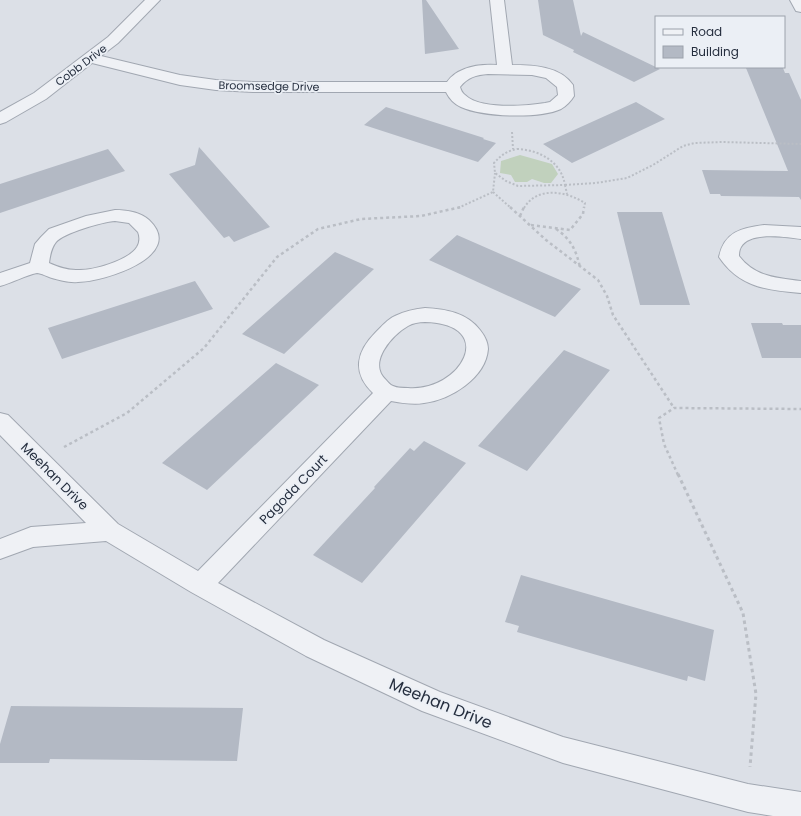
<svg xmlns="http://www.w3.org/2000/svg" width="801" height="816" font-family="Poppins,sans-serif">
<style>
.green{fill:#c1d1bd}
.building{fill:#b3b9c4}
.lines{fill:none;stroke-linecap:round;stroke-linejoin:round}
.minor-casing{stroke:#a1a7b1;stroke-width:2}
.path-far2{stroke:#babec5;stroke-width:2;stroke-dasharray:2 2;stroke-linecap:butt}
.path-far1{stroke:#babec5;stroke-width:2.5;stroke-dasharray:3 3;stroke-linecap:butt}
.path{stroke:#babec5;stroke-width:3;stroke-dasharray:3.5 3.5;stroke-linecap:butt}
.minor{fill:#eff1f5;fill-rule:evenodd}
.labels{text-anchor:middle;stroke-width:3.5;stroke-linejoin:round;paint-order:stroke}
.far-street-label{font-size:11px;fill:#252e3e;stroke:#ebeff5}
.street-label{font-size:13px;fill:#252e3e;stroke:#ebeff5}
.near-street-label{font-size:16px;fill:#252e3e;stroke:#ebeff5}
</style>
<rect width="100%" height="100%" fill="#dce0e7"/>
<path class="green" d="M520,155L552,164L558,174L551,183H544L532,179L527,182H515L511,175L500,173L501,161Z"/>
<path class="building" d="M422,0H426L459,49L425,54Z
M538,0H573L581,36L583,32L660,69L634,82L573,52L574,50L543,35Z
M746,68H783L785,73H789L801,100V200L799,197L721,196L720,194H710L702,170L788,171Z
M636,102L665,119L572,163L543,144Z
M386,107L484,138L483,139L496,143L478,162L364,125Z
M199,147L270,227L234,242L229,236L224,238L169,174L195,165Z
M108,149L125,171L0,213V184Z
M617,212H662L690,305H640Z
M457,235L537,270L581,289L555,317L429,260Z
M335,252L374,269L284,354L242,334Z
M195,281L213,309L62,359L48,328Z
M751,323H782L783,325H801V358H762Z
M564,350L610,370L527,471L478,446Z
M276,363L319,385L207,490L162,463Z
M424,441L466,463L362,583L313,555L375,488L374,487L410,448L414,451Z
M521,575L714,630L705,681L688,676L687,681L517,632L519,626L505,622Z
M11,706L243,708L237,761L50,759L49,763H0V744Z"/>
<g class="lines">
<defs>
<path id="minor" d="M145,0H160L118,43L101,56L180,75L216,80L253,82H447C458,67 479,64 497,65L490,0H504L512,65C533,65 560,66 573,85L574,96C571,101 566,106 561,109C539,119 483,117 461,107C454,104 449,98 446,92H253L216,90L180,85L92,63L46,99L6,122L0,124V112L34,93L108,37ZM488,74L532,75L546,78L557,87L558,95L550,102L545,103C525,106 480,110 465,95C462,93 461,90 460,87C468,77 476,75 488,74Z
M790,0H801V12L796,11Z
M115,210C126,210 140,212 149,220C187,256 103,282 78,282C69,283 60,280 52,278C48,277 41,273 37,273C26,275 12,283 0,286V273L30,263L35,244L41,237L49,229L86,216ZM115,221L129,223L138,232C140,237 140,242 137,247C128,261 92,271 76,270C66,270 58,267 49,263C50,256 51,248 56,242C64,233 102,222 115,221Z
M764,225L801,227V239C786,237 750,231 741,247C739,250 739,254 739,256C755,277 777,278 801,281V293C767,290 740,288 719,257C724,232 741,228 764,225Z
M425,308C446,309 467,313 480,330C484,335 488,342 488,349C486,378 450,400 424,403C413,405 402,403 391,401L218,583L324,640L440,692L563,737L748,784L801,792V816H773L748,812L563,763L422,711L306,656L191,592L106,541L33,547L0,559V539L31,527L86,523L0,435V413L8,415L118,524L198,571L373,393C351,372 357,351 376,332C382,326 388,319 395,316C405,311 415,309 425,308ZM425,322C499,324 461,392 408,388C403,388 397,388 393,386C390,385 388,382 386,380C367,363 392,335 408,326C413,323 419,322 425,322Z"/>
</defs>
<use href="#minor" class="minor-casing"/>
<path class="path-far2" d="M512,132L513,149
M517,149C539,150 561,161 565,185L518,186L506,181L495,173L494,163C501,155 507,151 517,149Z
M565,185L567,194
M565,185L596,183L627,178L653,165L683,146L695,143L722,142L801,144
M493,192L511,208
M458,208L493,192L495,173
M524,208C537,186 566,191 585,203L584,208"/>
<path class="path-far1" d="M510,207L546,240L598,280L607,296L613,315L674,408
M520,216L524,207
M531,225L570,230L583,214L584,207
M556,229C571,239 576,250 580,267
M64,447L127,413L204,348L277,257L318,229L361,219L421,216L461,207
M678,475L664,444L659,418L674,408L801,409"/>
<path class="path" d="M678,474L743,613L756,694L750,767"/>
<use href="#minor" class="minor"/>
</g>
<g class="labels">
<g class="far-street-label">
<text transform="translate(81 65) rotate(-37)" y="4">Cobb Drive</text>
<text transform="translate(269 86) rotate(1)" y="4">Broomsedge Drive</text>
</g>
<g class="street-label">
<text transform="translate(55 476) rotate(45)" y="5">Meehan Drive</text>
<text transform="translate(293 489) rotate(-46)" y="5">Pagoda Court</text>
</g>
<g class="near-street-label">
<text transform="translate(441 703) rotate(22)" y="6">Meehan Drive</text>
</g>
</g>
<rect x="655" y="16" width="130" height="52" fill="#ebeff5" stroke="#9ca2ac"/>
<rect x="663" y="29" width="20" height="6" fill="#eff1f5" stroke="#9ca2ac"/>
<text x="691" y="36" font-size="12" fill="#252e3e">Road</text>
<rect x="663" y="46" width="20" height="12" fill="#b3b9c4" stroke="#9ca2ac"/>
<text x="691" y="56" font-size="12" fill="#252e3e">Building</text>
</svg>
